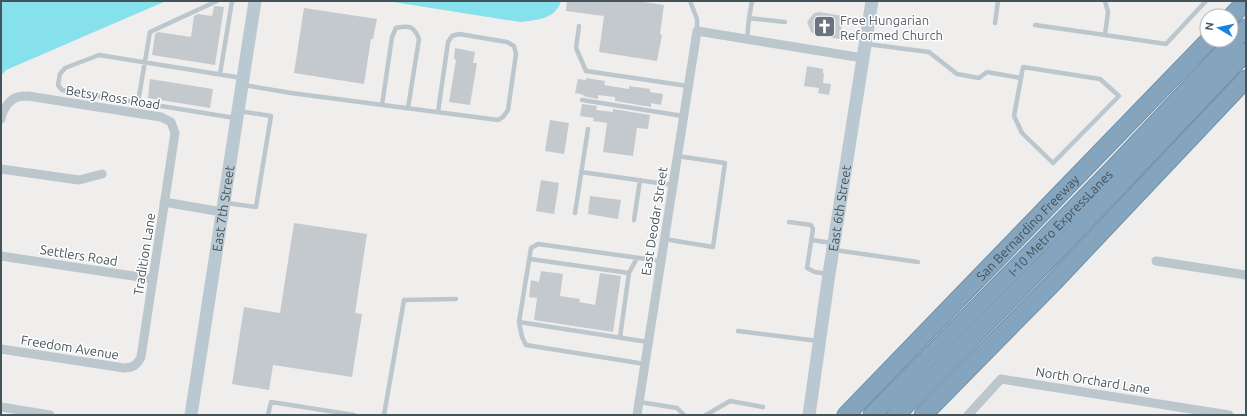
<svg xmlns="http://www.w3.org/2000/svg" width="1247" height="416" font-family="Ubuntu,sans-serif">
<style>
.water{fill:#87e1ed}
.building{fill:#c4c9cd}
.lines{fill:none;stroke-linecap:round;stroke-linejoin:round}
.highway-casing{stroke:#6f90a9;stroke-width:19}
.lane{stroke:#bbc6cd;stroke-width:4.5}
.street{stroke:#bbc6cd;stroke-width:9}
.secondary{stroke:#bac8d2;stroke-width:13}
.highway{stroke:#84a5bd;stroke-width:17}
.labels{text-anchor:middle;stroke-width:3;stroke-linejoin:round;paint-order:stroke}
.worship-label{font-size:13px;fill:#5b616d;stroke:#fff;text-anchor:start}
.street-label{font-size:13px;fill:#45535b;stroke:#fff}
</style>
<rect width="100%" height="100%" fill="#f0eded"/>
<path class="water" d="M1,1H166L6,70L1,76Z
M387,1H561C555,20 536,20 520,22Z"/>
<path class="building" d="M567,1H637L664,5L660,34L662,35L657,61L599,52L604,16L566,11Z
M215,6L224,7L215,65L152,55L155,34L158,32L191,37L194,16L198,14L212,16L214,7Z
M304,8L377,19L373,39H371L364,84L294,73Z
M819,12L843,16L840,39L816,35L811,32L807,22L814,13Z
M455,48L475,52L473,63H477L470,105L449,102L456,60L454,59Z
M807,66L823,69V73H824L823,83L831,84L829,95L818,93L819,88L804,86Z
M586,78L605,81L604,85L629,89V86L650,89V92L663,94L661,105L651,103V107L615,101V97L598,95V99L583,96L584,95L575,93L578,79L586,80Z
M150,79L213,89L210,108L148,98Z
M582,104L597,106L596,110L613,112V109L650,115L648,129L637,128L633,156L603,152L607,123L593,121L594,118L580,116Z
M550,120L569,123L564,154L545,151Z
M541,180L559,183L554,214L536,211Z
M590,196L621,200L618,219L588,214Z
M294,223L367,234L355,313L362,314L352,377L273,365L269,390L232,384L244,307L280,313Z
M541,271L563,274L560,296L580,299L579,302L595,305L600,273L621,276L613,332L534,320L537,298L529,297L531,280L539,282Z"/>
<g class="lines">
<defs>
<g id="highway">
<path d="M1231,17L1246,1"/>
<path id="s3" d="M846,415L1209,40"/>
<path id="s4" d="M872,415L1112,170L1246,28"/>
<path d="M896,415L1055,253L1246,52"/>
<path d="M923,415L1053,283L1246,79"/>
</g>
</defs>
<use href="#highway" class="highway-casing"/>
<path class="lane" d="M690,1L697,19V31
M752,1L749,18L785,22
M1105,1L1108,12L1105,35L1166,44L1206,1
M995,23L998,1
M1035,25L1105,35
M579,26L576,48L586,71L688,86
M747,39L749,18
M867,44L929,52L957,74L979,78L987,72L1021,78L1014,116L1022,133L1053,163L1119,96L1100,79L1023,67L1021,78
M220,74L232,1
M244,85L291,93L498,120L503,117L508,110L516,54L514,46L507,42L459,34L452,36L448,42L438,112
M582,100L683,116
M138,102L150,32L217,1
M382,105L392,37L396,28C409,25 414,26 419,39L408,108
M235,118L62,90L58,85L60,74L65,68L99,55L242,78
M581,172L673,185
M226,203L256,207L271,116L239,111
M575,213L588,129
M634,220L640,180
M789,222L811,225L813,229L807,268L815,272L827,274
M664,239L713,247L725,163L677,156
M812,240L832,243
M835,250L918,262
M530,259L629,273
M519,322L648,342
M738,331L818,341
M620,337L629,273L637,258
M645,364L526,345L522,337L519,322L531,248L538,244L661,261
M639,402L677,408L684,415
M268,415L271,402L354,415
M384,415L404,300L456,299
M706,415L730,401L763,407"/>
<path class="street" d="M1,119C2,111 9,99 18,97C21,96 25,96 28,96L161,117L171,122L175,133L141,357C137,365 133,368 124,368L1,349
M1,169L79,180L102,174
M164,202L222,212
M1,256L153,279
M1156,261L1246,275
M1,407L50,415
M637,415L697,31L863,58
M968,415L1001,379L1229,415"/>
<g class="secondary">
<path id="s1" d="M191,415L255,1"/>
<path id="s2" d="M809,415L829,274L872,1"/>
</g>
<use href="#highway" class="highway"/>
</g>
<defs>
<symbol id="church-square" viewBox="-11 -11 22 22"><rect x="-9" y="-9" width="18" height="18" rx="4" fill="#6b7280" stroke="#fff"/><path d="M-1.2-6h2.4v3.5h3.3v2.4h-3.3V6h-2.4V-.1h-3.3v-2.4h3.3Z" fill="#fff"/></symbol>
</defs>
<g fill-rule="evenodd">
<use href="#church-square" x="812" y="14" width="25" height="25"/>
</g>
<g class="labels">
<g class="worship-label">
<text x="840" y="25">Free Hungarian<tspan x="840" dy="15">Reformed Church</tspan></text>
</g>
<g class="street-label">
<text transform="translate(113 97) rotate(9)" y="5">Betsy Ross Road</text>
<text dy="5" stroke="none"><textPath href="#s1" startOffset="209">East 7th Street</textPath></text>
<text dy="5" stroke="none"><textPath href="#s2" startOffset="209">East 6th Street</textPath></text>
<text transform="translate(654 221) rotate(-81)" y="5">East Deodar Street</text>
<text dy="5" stroke="none"><textPath href="#s4" startOffset="269">I-10 Metro ExpressLanes</textPath></text>
<text dy="5" stroke="none"><textPath href="#s3" startOffset="261">San Bernardino Freeway</textPath></text>
<text transform="translate(144 254) rotate(-81)" y="5">Tradition Lane</text>
<text transform="translate(79 255) rotate(9)" y="5">Settlers Road</text>
<text transform="translate(70 347) rotate(9)" y="5">Freedom Avenue</text>
<text transform="translate(1093 380) rotate(9)" y="5">North Orchard Lane</text>
</g>
</g>
<rect width="1247" height="416" fill="none" stroke="#45535b" stroke-width="4"/>
<g transform="translate(1219 28) rotate(279)"><circle r="19" fill="#ffffff" stroke="#b5babd"/>
<path d="M0-3L7 15L0 10L-7 15Z" fill="#1682e1"/>
<text y="-6" font-size="11" font-weight="bold" text-anchor="middle" fill="#45535b">N</text>
</g>
</svg>
